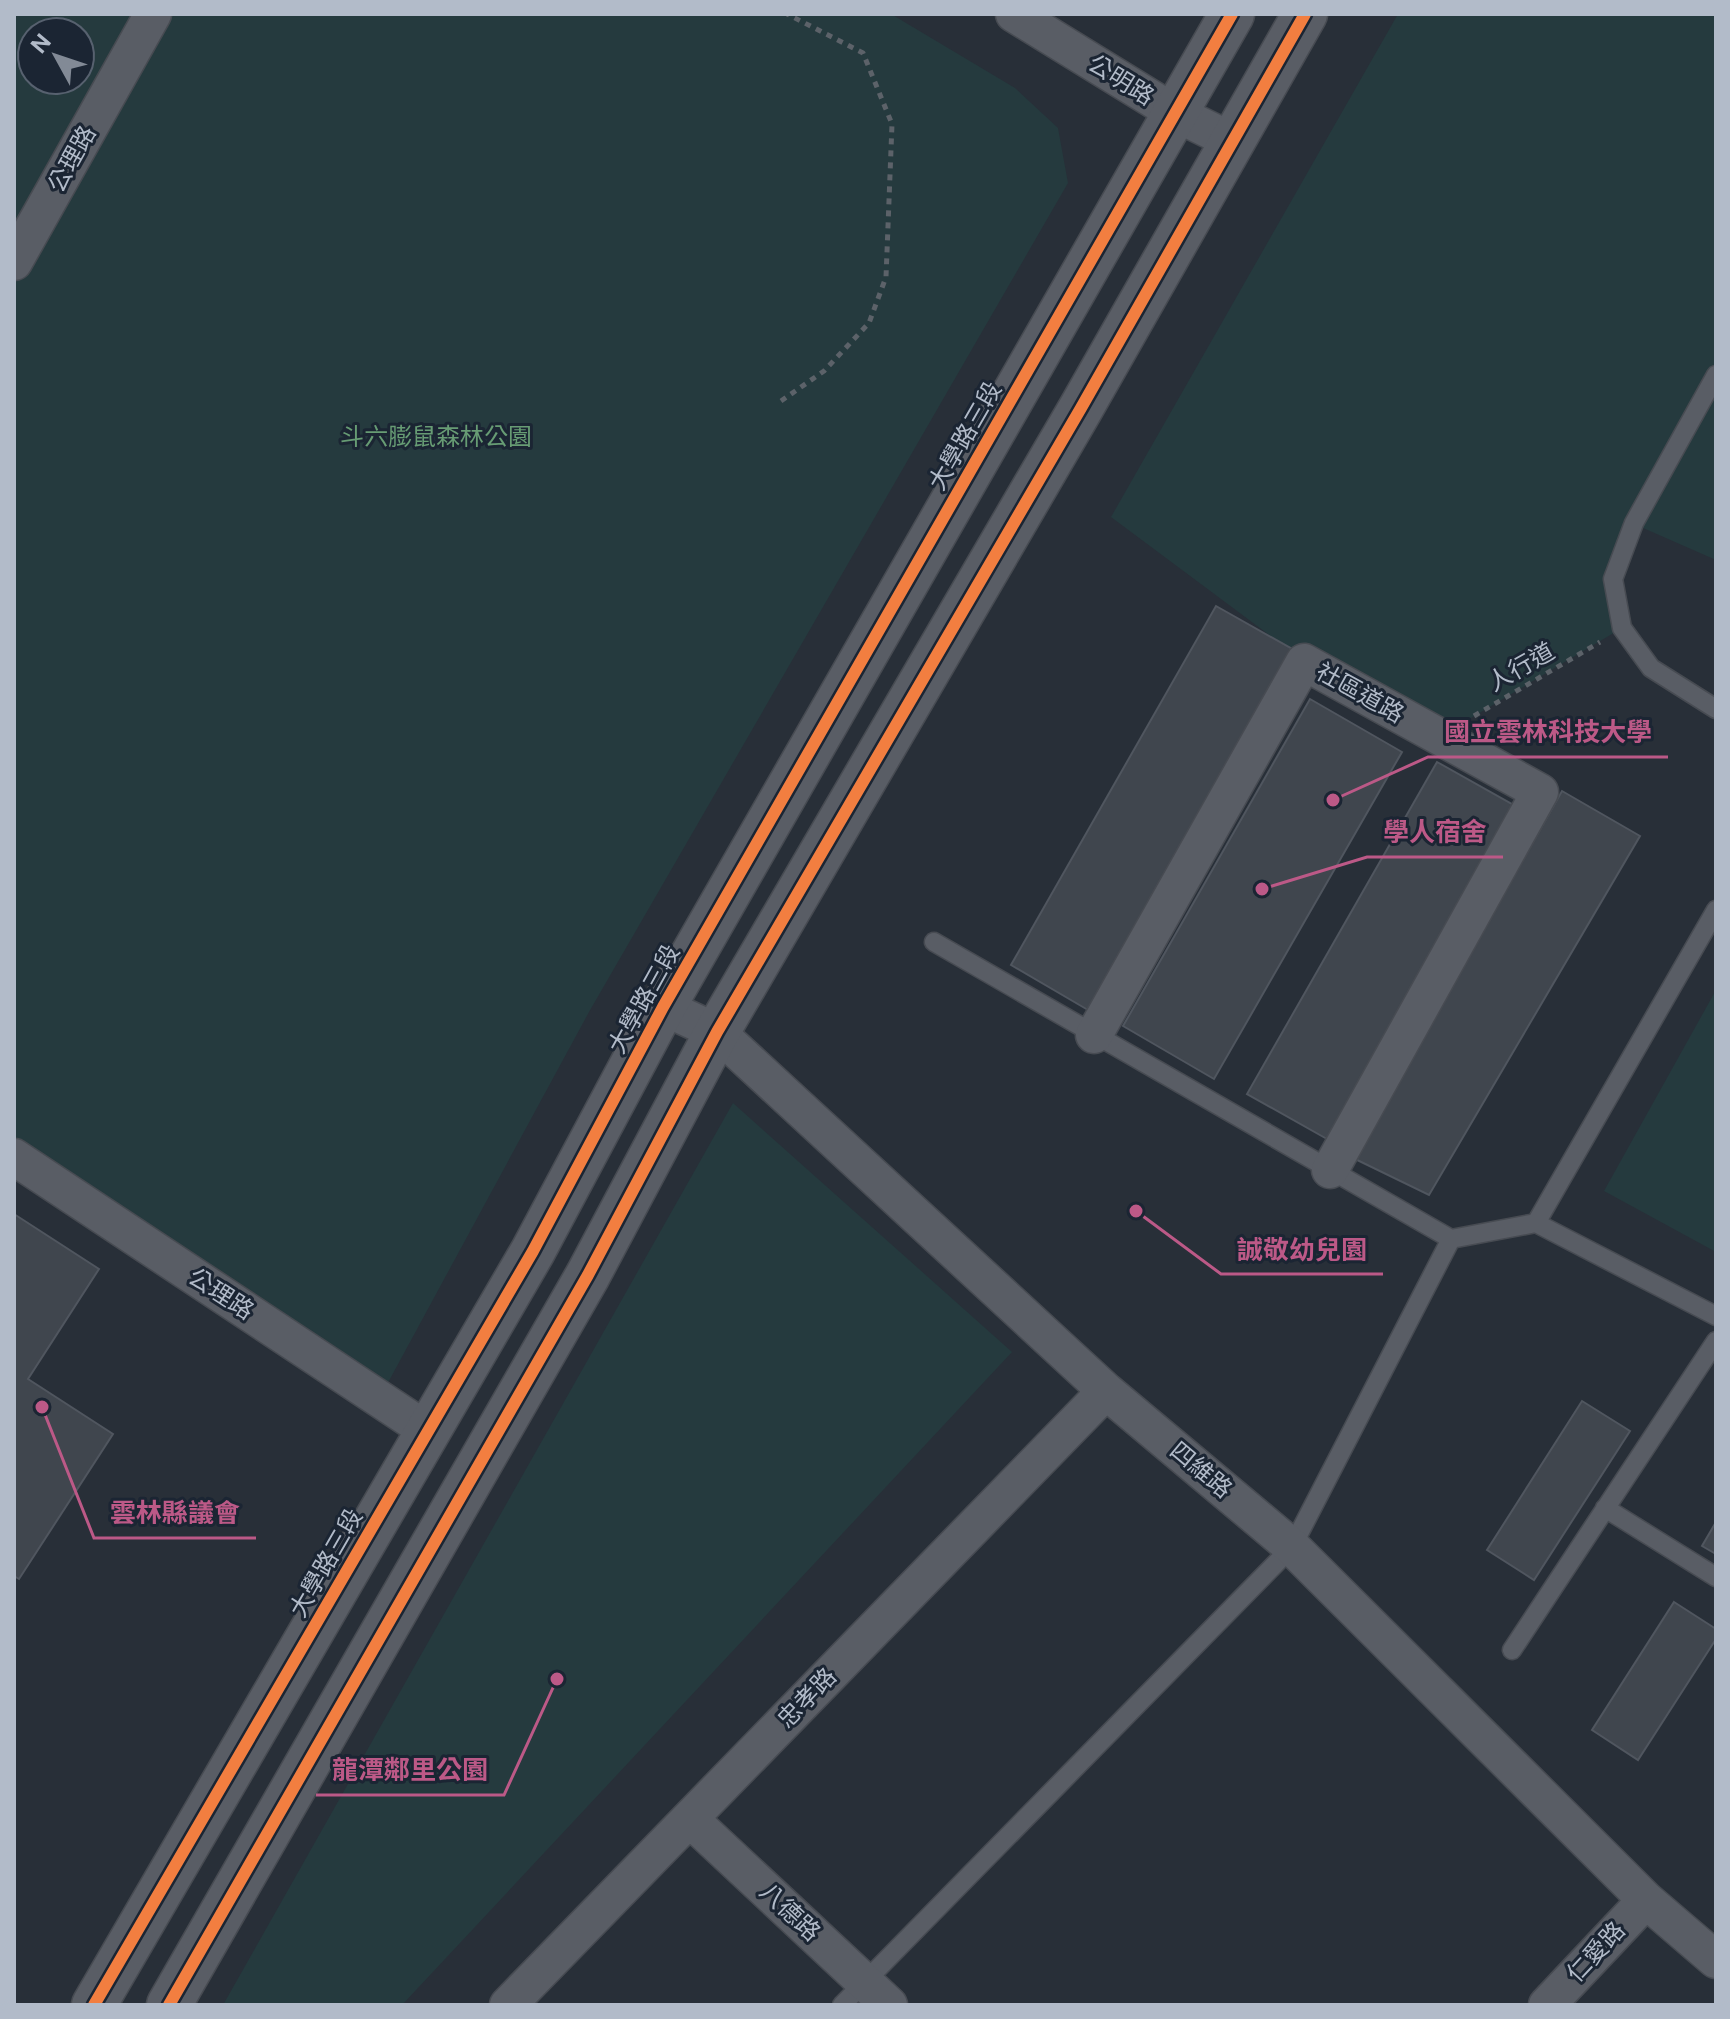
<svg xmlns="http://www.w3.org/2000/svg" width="1730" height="2019" font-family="'Public Sans','Noto Sans TC',sans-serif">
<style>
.green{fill:#253a3e;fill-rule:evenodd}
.building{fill:#40464e;stroke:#50565f;stroke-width:2}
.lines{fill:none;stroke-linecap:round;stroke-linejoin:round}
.service-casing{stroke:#474b52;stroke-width:21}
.minor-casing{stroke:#474b52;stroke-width:39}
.tertiary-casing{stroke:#474b52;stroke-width:47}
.path{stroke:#5c6269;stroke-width:5;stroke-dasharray:6 6;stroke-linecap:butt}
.service{stroke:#595d65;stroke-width:18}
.minor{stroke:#595d65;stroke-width:36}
.tertiary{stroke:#595d65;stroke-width:44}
.cycleway-casing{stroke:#1b2533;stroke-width:17}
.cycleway{stroke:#f27e40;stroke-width:12}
.labels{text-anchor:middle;stroke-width:6;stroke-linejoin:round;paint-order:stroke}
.street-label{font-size:24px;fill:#b2bbc9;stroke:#1b2533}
.park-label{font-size:24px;fill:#679c74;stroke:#1b2533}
.leader{fill:none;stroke:#bc5987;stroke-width:3}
.callout-dot{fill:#bc5987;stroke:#1b2533;stroke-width:3}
.callout-label{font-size:26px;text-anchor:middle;font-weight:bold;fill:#bc5987;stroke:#1b2533;stroke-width:6;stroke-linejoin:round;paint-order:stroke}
</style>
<rect width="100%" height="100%" fill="#282f38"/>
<path class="green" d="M14,14H891L1015,88L1058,128L1068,183L589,1012L371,1414L14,1171ZM32,32H80V80H32Z
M1398,14H1716V560L1634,524L1613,579L1622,628L1439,737L1304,661L1111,517Z
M1716,990V1252L1604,1191Z
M733,1103L1012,1352L402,2005H223Z"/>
<path class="building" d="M1216,606L1294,650L1088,1010L1011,965Z
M1310,699L1402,752L1214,1079L1123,1026Z
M1437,762L1517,807L1327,1139L1247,1094Z
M1562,791L1640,836L1429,1195L1353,1158Z
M14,1214L99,1269L28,1379L113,1434L19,1579L14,1576Z
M1582,1401L1630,1431L1534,1580L1487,1550Z
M1716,1522V1554L1702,1546Z
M1674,1602L1716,1629V1639L1638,1760L1592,1730Z"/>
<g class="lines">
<defs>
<path id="service" d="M1716,375L1634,523L1613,579L1622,628L1651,668L1716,709
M934,942L1451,1239
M1536,1223L1716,1316
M1605,1508L1716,1577
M1512,1650L1716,1341
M842,2005L1292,1547L1451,1239L1536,1223L1716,910"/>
<path id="minor" d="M1014,14L1175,113L1232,141
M14,262L153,14
M663,1007L717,1032L1106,1391L1292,1547L1646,1900L1716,1960
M1094,1035L1304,662L1540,792L1330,1170
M14,1157L428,1431
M690,1819L889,2005
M508,2005L1106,1391
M1547,2005L1646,1900"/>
<path id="tertiary" d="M94,2005L533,1251L663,1007L1232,14
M169,2005L588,1275L717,1032L1081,408L1305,14"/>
</defs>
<use href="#service" class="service-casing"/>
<use href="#minor" class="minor-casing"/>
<use href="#tertiary" class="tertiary-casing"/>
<path class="path" d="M781,401L824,371L869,323L886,277L892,124L863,53L787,14
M1474,716L1600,642"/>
<use href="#service" class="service"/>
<use href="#minor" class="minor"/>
<use href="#tertiary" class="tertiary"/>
<defs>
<path id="cycleway" d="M94,2005L533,1251L663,1007L1232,14
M169,2005L588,1275L717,1032L1081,408L1305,14"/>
</defs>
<use href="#cycleway" class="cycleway-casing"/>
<use href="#cycleway" class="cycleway"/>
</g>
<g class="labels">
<g class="street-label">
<text transform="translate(1121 80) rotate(32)" y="8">公明路</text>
<text transform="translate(72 159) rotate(-61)" y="8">公理路</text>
<text transform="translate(965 436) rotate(-60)" y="8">大學路三段</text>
<text transform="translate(1521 667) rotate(-30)" y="8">人行道</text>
<text transform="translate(1360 693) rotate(29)" y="8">社區道路</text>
<text transform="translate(644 999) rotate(-61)" y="8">大學路三段</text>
<text transform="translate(221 1294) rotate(33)" y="8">公理路</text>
<text transform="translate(1201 1470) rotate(40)" y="8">四維路</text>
<text transform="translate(326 1563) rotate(-60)" y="8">大學路三段</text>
<text transform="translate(807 1698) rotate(-46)" y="8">忠孝路</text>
<text transform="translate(790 1912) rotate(43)" y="8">八德路</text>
<text transform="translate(1596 1952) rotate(-47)" y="8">仁愛路</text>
</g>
<g class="park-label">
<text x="436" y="445">斗六膨鼠森林公園</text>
</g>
</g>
<path class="leader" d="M1333 800L1428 757H1668M1262 889L1367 857H1503M1136 1211L1221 1274H1383M42 1407L94 1538H256M557 1679L504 1795H316"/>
<g class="callout-dot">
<circle cx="1333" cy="800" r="8"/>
<circle cx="1262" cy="889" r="8"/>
<circle cx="1136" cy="1211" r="8"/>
<circle cx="42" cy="1407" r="8"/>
<circle cx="557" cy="1679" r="8"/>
</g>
<g class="callout-label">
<text x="1548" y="741">國立雲林科技大學</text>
<text x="1435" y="841">學人宿舍</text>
<text x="1302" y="1259">誠敬幼兒園</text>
<text x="175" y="1522">雲林縣議會</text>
<text x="410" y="1779">龍潭鄰里公園</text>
</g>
<rect width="1730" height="2019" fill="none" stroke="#b2bbc9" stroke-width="32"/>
<g transform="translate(56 56) rotate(310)"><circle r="38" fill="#1b2533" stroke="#57616f" stroke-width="2"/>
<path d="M0-6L14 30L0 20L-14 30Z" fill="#828a96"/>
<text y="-12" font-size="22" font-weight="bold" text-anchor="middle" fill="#b2bbc9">N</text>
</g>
</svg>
